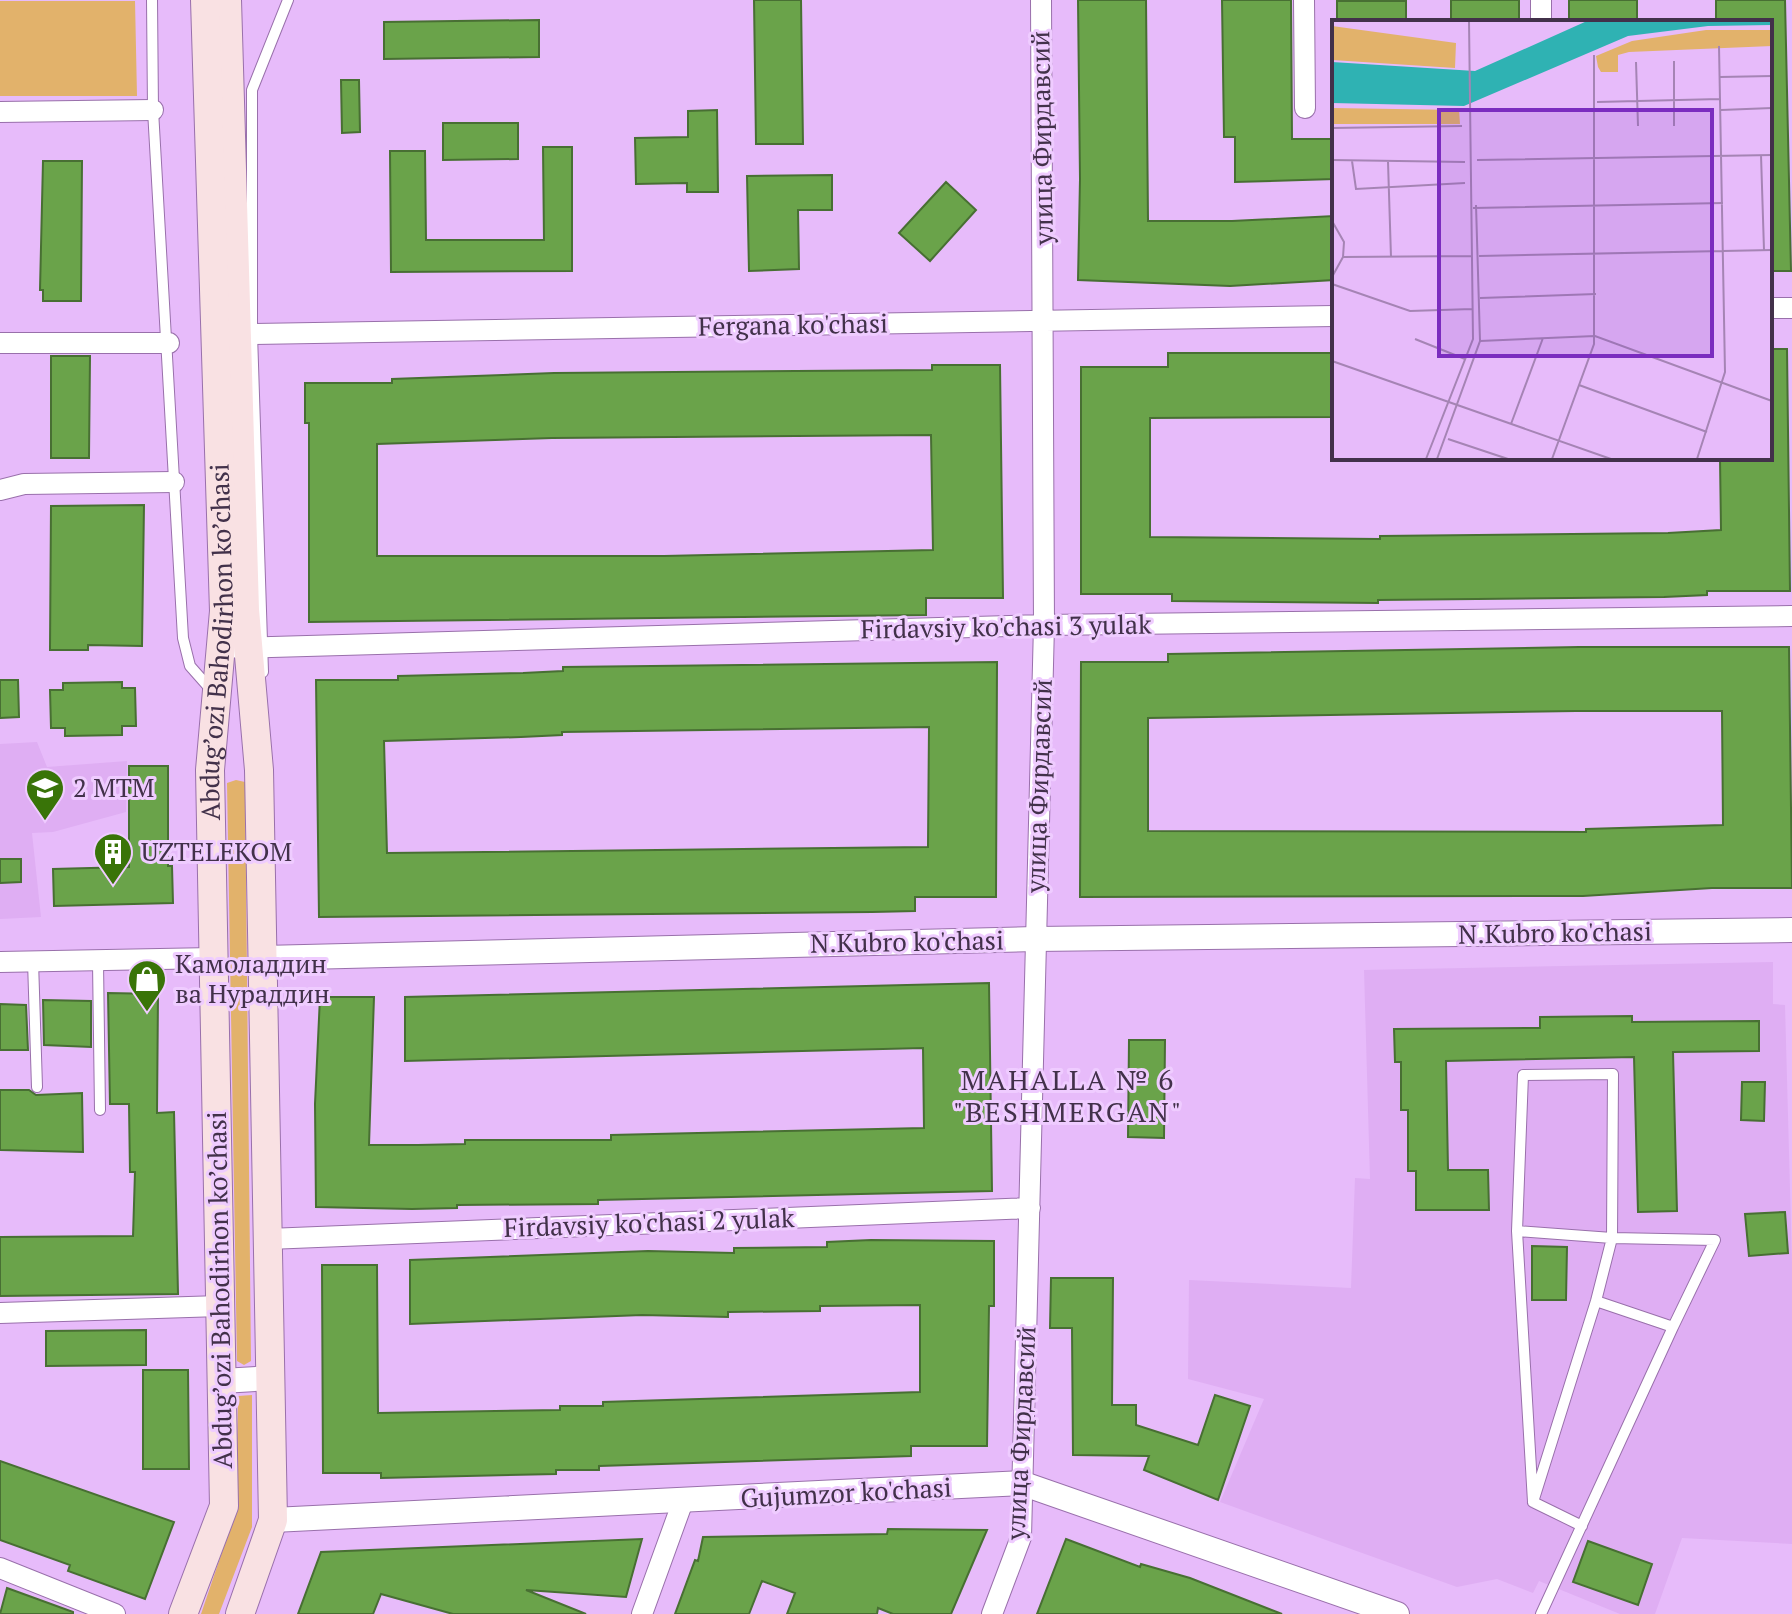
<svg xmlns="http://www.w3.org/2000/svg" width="1792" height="1614" font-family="'PT Serif',serif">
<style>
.built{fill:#dfaef3}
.green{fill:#e2b26b}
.building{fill:#6aa34a;stroke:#486f33;stroke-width:2;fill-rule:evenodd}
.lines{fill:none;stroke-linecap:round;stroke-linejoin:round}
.service-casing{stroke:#9970ab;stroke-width:12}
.minor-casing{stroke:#9970ab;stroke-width:22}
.tertiary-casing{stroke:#9970ab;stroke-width:26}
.secondary-casing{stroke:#9970ab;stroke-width:30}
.service{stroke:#fff;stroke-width:10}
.minor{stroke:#fff;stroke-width:20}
.tertiary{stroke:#fff;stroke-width:24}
.secondary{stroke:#f9e1e3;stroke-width:28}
.labels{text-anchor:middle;stroke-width:6;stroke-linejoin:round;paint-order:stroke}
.street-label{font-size:26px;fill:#42314a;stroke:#efccff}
.poi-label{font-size:26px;fill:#42314a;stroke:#efccff;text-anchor:start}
.neighbourhood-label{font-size:28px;letter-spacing:2px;fill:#42314a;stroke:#efccff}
.inset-road{fill:none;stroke:#a584b4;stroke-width:2}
.view{fill:#7b2cbf;fill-opacity:0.15;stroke:#7b2cbf;stroke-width:4}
.inset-edge{fill:none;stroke:#42314a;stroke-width:4}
</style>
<rect width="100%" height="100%" fill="#e7bbfa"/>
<path class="built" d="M37,742L47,767L127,761L126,812L53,832L32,833L41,917L0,919V744Z
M1773,962V1004L1785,1005L1792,1263V1544L1682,1538L1655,1614H1620L1539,1581L1533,1593L1497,1579L1457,1587L1220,1502L1264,1399L1188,1379L1189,1280L1351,1288L1355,1178L1370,1179L1364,970Z"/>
<path class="green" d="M0,1H135L137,96H0Z
M236,780L245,782L251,1361L244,1365L237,1361L227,783Z
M252,1395V1527L219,1614H201L236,1511L238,1396Z"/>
<path class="building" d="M754,0H801L803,144H756Z
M1078,0H1146L1148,221H1232L1334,216V280L1230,286L1078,280L1080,179Z
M1222,0H1291L1292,139H1334V179L1235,182V137H1224Z
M1451,0H1519V22H1451Z
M1569,0H1637V22H1569Z
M1716,0H1785L1791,271H1770V22H1716Z
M1337,1H1406V22H1337Z
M539,20V57L384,59V22Z
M341,80H359L360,132L342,133Z
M717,110L718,192H687V183L636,184L635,138L688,137V111Z
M443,123H518V159L443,160Z
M543,147H572V271L391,272L390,151H425L426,240H544Z
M43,161H82L81,301H43V290H40Z
M832,175V210H798L799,269L749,271L747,176Z
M946,182L976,210L930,261L899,233Z
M1770,349H1787L1790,591H1707V595L1664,597L1378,600V603L1172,601V594H1081V367H1168V353H1334V417L1150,418V537L1380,539V536L1668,533L1721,530L1720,458H1770Z
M51,356H90L89,458H51Z
M932,365H1000L1003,598H926V615L309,622V423H305V383H392V379L554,373L932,370ZM931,435L933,550L664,556H377V444L552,438Z
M144,505L142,646L88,645V650H50L51,506Z
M1579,647H1789L1792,888H1712L1583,896L1080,897L1081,662H1168V654ZM1576,711H1722L1723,825L1586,829V832L1148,831V718Z
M997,662L996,897H915V911L872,912L319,917L316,680H398V676L523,673L563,671V667ZM929,727L928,847L387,853L384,741L521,737L562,735V732Z
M0,680H18L19,717L0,718Z
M122,682V688H135L136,726H122V735L65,736V728H51L50,690H63V683Z
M129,766H168V866H172L173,903L54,906L53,869L129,867Z
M0,859H21V882L0,883Z
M989,983L992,1191L598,1200V1204L457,1205V1208L412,1209L316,1207L315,1104L320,997H374L369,1145H418L465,1144V1140H611V1135L924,1128L923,1048L405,1061V997Z
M108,993L158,994L157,1113L174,1112L178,1294L0,1296V1237L133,1236L135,1172H130L129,1104H110Z
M43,1000L91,1001V1047L44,1045Z
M0,1004L26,1005L28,1050H0Z
M1632,1016V1022L1759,1021V1051L1673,1052L1677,1211L1638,1212L1634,1057L1446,1061L1448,1170H1488L1489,1210H1416V1171H1408V1110H1401V1062H1395L1394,1029L1540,1028V1017Z
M1129,1040H1165L1164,1138L1128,1137Z
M1742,1082H1765L1764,1121L1741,1120Z
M0,1090H29L36,1095L82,1093L83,1152L0,1150Z
M1785,1212L1788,1253L1749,1256L1745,1214Z
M871,1240L994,1241V1306H989L987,1446H911V1456L599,1466V1470H556V1474L381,1478V1473H323L322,1265H377L378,1413L560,1410V1406H603V1402L920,1392V1305L820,1306V1311L728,1312V1317L642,1315L410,1324V1260L648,1251L734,1253V1248L827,1247V1242Z
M1532,1246L1567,1247L1566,1300H1532Z
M1051,1278H1113L1112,1405H1136V1425L1198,1445L1215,1395L1250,1406L1218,1500L1144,1470L1149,1456L1073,1455L1072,1328H1050Z
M146,1330V1365L46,1366V1331Z
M143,1370H188L189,1469H143Z
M0,1461L174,1522L145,1599L68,1571L70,1565L0,1540Z
M888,1529L987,1530L951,1614H893L878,1608L877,1614H787L795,1593L762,1581L749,1614H675L695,1560L698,1561L703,1537L887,1534Z
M642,1539L626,1597L526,1590L586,1614H453L381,1594L373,1614H298L321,1552Z
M1066,1539L1140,1567L1141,1564L1190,1578L1282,1614H1037Z
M1588,1541L1652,1564L1638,1605L1573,1582Z
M7,1588L73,1612V1614H0Z"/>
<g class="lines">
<defs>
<path id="service" d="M152,0L153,110L183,638L190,666L213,692
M263,672L252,334V90L288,0
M33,961L37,1087
M98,962L100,1110
M1517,1231L1612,1238L1596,1301L1533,1502L1582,1526
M1533,1502L1517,1231L1523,1075L1613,1074L1612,1238L1715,1240L1673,1327
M1541,1614L1673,1327L1596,1301"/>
<path id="minor" d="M1304,0L1305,108
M1541,22V0
M0,112L153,110
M1770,308H1792
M252,334L1334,316
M0,343H169
M0,490L24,484L174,482
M237,648L1044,625L1792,616
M0,962L213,958
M268,1239L1030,1208
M0,1313L220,1306
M0,1568L115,1614
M642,1614L683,1501
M992,1614L1021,1537L1044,625L1041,0"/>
<path id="tertiary" d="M263,958L1035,939L1792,930
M222,1381L271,1378
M273,1520L1021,1483L1397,1614"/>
<g id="secondary">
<path d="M227,0L245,610L259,770L273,1520L240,1614"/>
<path id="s1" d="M183,1614L224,1506L210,770L224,611L205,0"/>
</g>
</defs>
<use href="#service" class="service-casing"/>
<use href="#minor" class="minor-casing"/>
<use href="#tertiary" class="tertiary-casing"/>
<use href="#secondary" class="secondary-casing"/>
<use href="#service" class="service"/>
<use href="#minor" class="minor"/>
<use href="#tertiary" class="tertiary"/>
<use href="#secondary" class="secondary"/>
</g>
<defs>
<symbol id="school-pin" viewBox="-11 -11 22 30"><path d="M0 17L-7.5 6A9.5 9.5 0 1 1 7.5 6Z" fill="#397408" stroke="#efccff"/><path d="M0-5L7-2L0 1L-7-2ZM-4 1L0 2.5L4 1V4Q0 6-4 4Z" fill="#fff"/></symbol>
<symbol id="building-pin" viewBox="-11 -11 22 30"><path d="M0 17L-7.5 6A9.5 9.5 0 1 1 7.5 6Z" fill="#397408" stroke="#efccff"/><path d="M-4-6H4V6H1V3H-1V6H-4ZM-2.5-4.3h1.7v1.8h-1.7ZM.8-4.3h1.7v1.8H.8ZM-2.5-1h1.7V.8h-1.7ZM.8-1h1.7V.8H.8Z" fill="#fff"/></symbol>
<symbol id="shop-pin" viewBox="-11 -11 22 30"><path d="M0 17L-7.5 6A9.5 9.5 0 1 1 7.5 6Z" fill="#397408" stroke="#efccff"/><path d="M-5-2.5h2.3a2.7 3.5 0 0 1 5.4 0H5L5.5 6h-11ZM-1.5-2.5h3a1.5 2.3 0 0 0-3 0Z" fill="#fff"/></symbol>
</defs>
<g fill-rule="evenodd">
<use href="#school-pin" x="23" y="766" width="44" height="60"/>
<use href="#building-pin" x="91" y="830" width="44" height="60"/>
<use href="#shop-pin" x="125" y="957" width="44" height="60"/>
</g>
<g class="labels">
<g class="street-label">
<text transform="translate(1042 138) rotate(-91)" y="9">улица Фирдавсий</text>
<text transform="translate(793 325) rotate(-1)" y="9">Fergana ko'chasi</text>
<text transform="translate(1006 627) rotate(-1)" y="9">Firdavsiy ko'chasi 3 yulak</text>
<text dy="9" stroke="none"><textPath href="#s1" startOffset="980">Abdug’ozi Bahodirhon ko’chasi</textPath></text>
<text transform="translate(1039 786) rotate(-88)" y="9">улица Фирдавсий</text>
<text transform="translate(1555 933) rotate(-1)" y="9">N.Kubro ko'chasi</text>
<text transform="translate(907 942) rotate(-1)" y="9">N.Kubro ko'chasi</text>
<text transform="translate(649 1223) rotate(-2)" y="9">Firdavsiy ko'chasi 2 yulak</text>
<text transform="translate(220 1290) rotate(-91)" y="9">Abdug’ozi Bahodirhon ko’chasi</text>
<text transform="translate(1021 1433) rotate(-87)" y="9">улица Фирдавсий</text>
<text transform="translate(846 1493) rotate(-3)" y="9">Gujumzor ko'chasi</text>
</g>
<g class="poi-label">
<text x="73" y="797">2 MTM</text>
<text x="141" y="861">UZTELEKOM</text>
<text x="175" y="973">Камоладдин<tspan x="175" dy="30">ва Нураддин</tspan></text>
</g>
<g class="neighbourhood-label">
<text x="1068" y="1090">MAHALLA № 6<tspan x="1068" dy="32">"BESHMERGAN"</tspan></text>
</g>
</g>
<g transform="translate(1332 20)">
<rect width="440" height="440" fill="#e7bbfa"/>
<path d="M0,6L124,23L123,48L0,40ZM374,10H440V26L297,32L286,35V52H269L266,47L264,36L300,21ZM0,88L127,90L128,104H0Z" fill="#e2b26b"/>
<path d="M255,1H440V5L376,6L296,16L132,86L0,83V42L143,51Z" fill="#2fb2b3"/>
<path class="inset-road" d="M342,41V106M304,42L306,106M388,57L440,56M265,82L388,79M389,90L440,88M0,108L130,106M429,135L432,230M0,140L133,142M145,140L440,135M20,141L24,169L133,163M56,142L59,237M141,188L391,183M0,201L12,222L11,237M147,236L440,230M0,257L11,237L139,236M0,264L78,291L140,289M148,278L264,274M83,319L133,339M148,321L263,316L440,381M0,341L279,439M247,365L375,412M179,404L211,318M116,419L176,439M94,439L141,319L137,1M105,439L148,321L144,185M220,439L262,324V35M365,439L393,352L387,26"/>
<path class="view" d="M107,90H380V336H107Z"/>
<rect width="440" height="440" class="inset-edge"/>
</g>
</svg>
